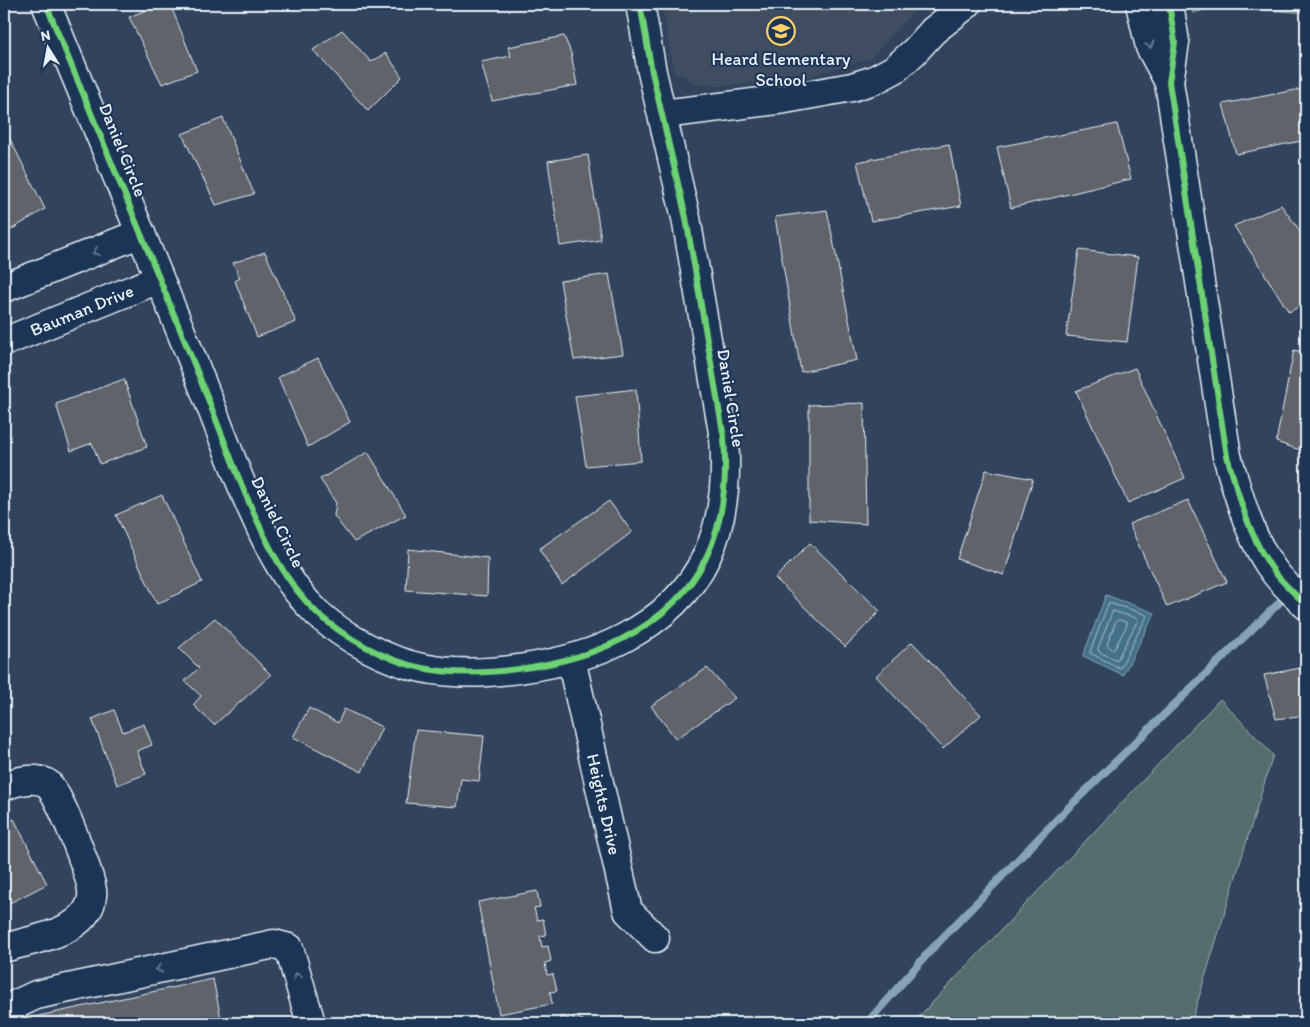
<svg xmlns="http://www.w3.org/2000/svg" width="1310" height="1027" font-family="Itim,sans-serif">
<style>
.built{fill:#3f4d61}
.green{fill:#526e6c;stroke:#9db0b2}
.water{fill:#457188;stroke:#86a4b5}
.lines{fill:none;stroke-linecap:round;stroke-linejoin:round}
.shore{stroke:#a7becb;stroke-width:1}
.stream{stroke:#86a4b5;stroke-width:8}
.building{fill:#61636b;stroke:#e8f1f8}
.minor-casing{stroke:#e8f1f8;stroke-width:31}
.minor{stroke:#1d3557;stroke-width:28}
.cycleway-casing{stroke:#1d3557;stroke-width:9}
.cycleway{stroke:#6cd273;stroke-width:6}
.oneway{stroke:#64778f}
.labels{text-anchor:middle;stroke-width:4;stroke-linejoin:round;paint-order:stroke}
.poi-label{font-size:18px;fill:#e8f1f8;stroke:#1d3557}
.street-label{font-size:18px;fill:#e8f1f8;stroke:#1d3557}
</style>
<rect width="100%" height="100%" fill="#31435d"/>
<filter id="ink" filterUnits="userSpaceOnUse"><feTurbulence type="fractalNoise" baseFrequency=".02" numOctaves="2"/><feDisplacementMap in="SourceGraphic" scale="10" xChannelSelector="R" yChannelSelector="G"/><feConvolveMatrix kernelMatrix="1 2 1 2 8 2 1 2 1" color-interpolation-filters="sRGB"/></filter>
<g filter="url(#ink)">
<path class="built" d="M662,4H920L871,58L797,80L718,86L695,84L684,76L674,74Z"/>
<path class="green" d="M1191,4H1306V13L1219,6L1193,13Z
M1220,699L1273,755L1191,1023H913Z"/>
<path class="water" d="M1106,595L1155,613L1123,675L1083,656Z"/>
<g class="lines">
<path class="shore" d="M1109,603L1145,614L1147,616L1120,668L1090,653Z
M1113,611L1136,618L1138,620L1117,660L1099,652L1098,649Z
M1119,620L1126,622L1127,625L1115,648L1113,650L1107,645L1116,621Z"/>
<path class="stream" d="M867,1023L930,951L1065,811L1283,599L1306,579"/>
</g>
<path class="building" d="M161,4H170L197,71L162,84L129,17Z
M342,30L371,62L386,53L402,77L368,111L313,50Z
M564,36L571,53L577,85L492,101L481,62L511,56L508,47Z
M1306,88V140L1236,154L1223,104Z
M223,118L254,194L216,205L182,134Z
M1117,124L1131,179L1011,208L997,147Z
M7,133L45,209L4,234V134Z
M949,144L961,206L871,221L857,162Z
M588,155L601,240L560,246L548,161Z
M1281,205L1306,239V303L1289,312L1234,226Z
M827,210L857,360L801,372L775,217Z
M1079,250L1138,257L1127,342L1066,336Z
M265,252L296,322L257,337L235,281L240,278L233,263Z
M609,274L623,354L574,360L560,281Z
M1294,350L1306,353V452L1276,442Z
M318,358L350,422L308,447L278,377Z
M1135,368L1185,478L1128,503L1076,391Z
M124,379L147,447L100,464L92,443L71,451L56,404Z
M636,389L641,461L586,466L575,396Z
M864,403L866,524L809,520V405Z
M368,452L406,515L354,542L334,516L336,503L320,479Z
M986,470L1033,479L1004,575L957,559Z
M162,495L202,582L157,604L116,515Z
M1188,500L1227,582L1167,607L1129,524Z
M609,501L632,532L562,585L539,549Z
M810,543L880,611L845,647L775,578Z
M408,549L488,558L487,596L406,590Z
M215,618L271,675L214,725L193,705L201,696L185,681L199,668L179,648Z
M912,642L981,715L943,749L876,676Z
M1306,667V715L1276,719L1264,675Z
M707,668L735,698L676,739L651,706Z
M309,708L338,723L344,709L382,727L362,772L293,737Z
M114,710L123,732L144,724L152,745L137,751L146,774L117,785L92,719Z
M416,730L484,736L479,781L461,779L457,807L406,803Z
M14,819L47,884L4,906V824Z
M537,891L540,907L534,908L537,920L543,919L546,935L540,936L542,947L548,946L551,961L545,963L547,975L553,974L557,991L550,992L552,1004L499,1014L478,902Z
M213,979L222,1023H30L29,1018Z
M561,1016L572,1021L574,1016L589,1023H558Z"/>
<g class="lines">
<defs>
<g id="minor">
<path d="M46,4C94,121 143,237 190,354C209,400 226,447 245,493C264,537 283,581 318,614C345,638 387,661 422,668C480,680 570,666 622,639C705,597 731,527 724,438L686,218L652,72L640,4"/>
<path d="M1140,4L1150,47L1169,82"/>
<path d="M1169,4L1175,42L1169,82L1227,456C1239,496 1250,541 1276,574C1285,585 1296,595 1306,605"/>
<path d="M663,114L785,99L852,87L874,80L895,69L915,51L933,31L967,4"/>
<path d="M4,288L141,233"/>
<path id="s1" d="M4,342L159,279"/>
<path id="s2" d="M571,659L628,911L655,938"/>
<path d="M4,786C16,781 37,776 48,784C59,792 90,875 92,890C93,899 90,908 84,915C68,935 27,941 4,948"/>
<path d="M4,1010L36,995L274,944L289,948L311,1023"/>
</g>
</defs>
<use href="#minor" class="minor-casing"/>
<use href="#minor" class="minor"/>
<defs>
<path id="cycleway" d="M46,4C94,121 143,237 190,354C209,400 226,447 245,493C264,537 283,581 318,614C345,638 387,661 422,668C480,680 570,666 622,639C705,597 731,527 724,438L686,218L652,72L640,4
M1169,4L1175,42L1169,82L1227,456C1239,496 1250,541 1276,574C1285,585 1296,595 1306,605"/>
</defs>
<use href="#cycleway" class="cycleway-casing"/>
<use href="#cycleway" class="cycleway"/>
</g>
<defs><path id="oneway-chevron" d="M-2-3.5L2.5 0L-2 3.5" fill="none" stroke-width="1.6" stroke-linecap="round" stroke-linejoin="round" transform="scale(1.25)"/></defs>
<g class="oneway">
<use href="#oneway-chevron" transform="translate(1150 45) rotate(72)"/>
<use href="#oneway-chevron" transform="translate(96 252) rotate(158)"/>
<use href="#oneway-chevron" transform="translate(159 969) rotate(168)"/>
<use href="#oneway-chevron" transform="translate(297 976) rotate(-106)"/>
</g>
</g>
<defs>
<symbol id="school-ring" viewBox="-11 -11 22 22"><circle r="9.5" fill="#1d3557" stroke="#ffd166" stroke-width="1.5"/><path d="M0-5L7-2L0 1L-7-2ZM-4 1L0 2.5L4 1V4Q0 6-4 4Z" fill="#ffd166"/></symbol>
</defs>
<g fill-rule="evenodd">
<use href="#school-ring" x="765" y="15" width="32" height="32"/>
</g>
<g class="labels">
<g class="poi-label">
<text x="781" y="65">Heard Elementary<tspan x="781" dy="21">School</tspan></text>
</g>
<g class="street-label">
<text transform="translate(123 150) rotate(68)" y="6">Daniel Circle</text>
<text dy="6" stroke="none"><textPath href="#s1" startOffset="84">Bauman Drive</textPath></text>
<text transform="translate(731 398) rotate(81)" y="6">Daniel Circle</text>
<text transform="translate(278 522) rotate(64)" y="6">Daniel Circle</text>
<text dy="6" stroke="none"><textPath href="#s2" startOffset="149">Heights Drive</textPath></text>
</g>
</g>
<rect width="1310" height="1027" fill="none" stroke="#1d3557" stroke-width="20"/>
<rect x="10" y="10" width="1290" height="1007" fill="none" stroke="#e8f1f8" stroke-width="2" filter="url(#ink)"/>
<g transform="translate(48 48) rotate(349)" stroke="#1d3557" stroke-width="4" paint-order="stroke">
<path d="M0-4L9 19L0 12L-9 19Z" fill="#e8f1f8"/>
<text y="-8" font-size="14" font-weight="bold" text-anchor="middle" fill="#e8f1f8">N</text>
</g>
</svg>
